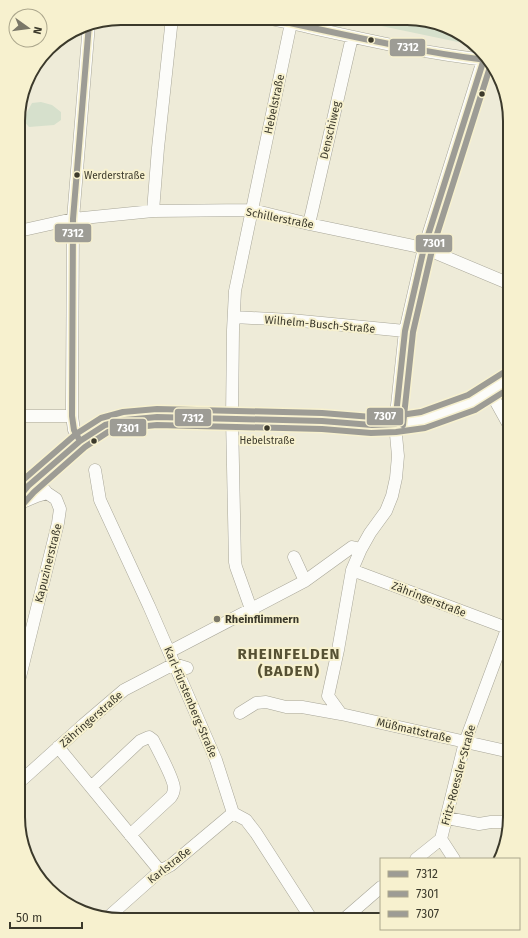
<svg xmlns="http://www.w3.org/2000/svg" width="528" height="938" font-family="'Fira Sans',sans-serif">
<style>
.green{fill:#d6e0cc}
.lines{fill:none;stroke-linecap:round;stroke-linejoin:round}
.minor-casing{stroke:#a8a698;stroke-width:13}
.major-casing{stroke:#a8a698;stroke-width:16}
.minor{stroke:#fcfcf9;stroke-width:12}
.major{stroke:#fcfcf9;stroke-width:15}
.bus-1-casing{stroke:#f7f1cf;stroke-width:9}
.bus-2-casing{stroke:#f7f1cf;stroke-width:9}
.bus-3-casing{stroke:#f7f1cf;stroke-width:9}
.bus-1{stroke:#9d9c95;stroke-width:6}
.bus-2{stroke:#9d9c95;stroke-width:6}
.bus-3{stroke:#9d9c95;stroke-width:6}
.bus-dot{fill:#3b392b;stroke:#f7f1cf;stroke-width:1.5}
.poi-dot{fill:#7a7768;stroke:#f7f1cf;stroke-width:1.5}
.labels{text-anchor:middle;stroke-width:4;stroke-linejoin:round;paint-order:stroke}
.bus-label{font-size:10px;fill:#3b392b;stroke:#f7f1cf;text-anchor:start}
.street-label{font-size:11px;fill:#3b392b;stroke:#f7f1cf}
.poi-label{font-size:11px;font-weight:bold;fill:#3b392b;stroke:#f7f1cf;text-anchor:start}
.district-label{font-size:15px;font-weight:bold;letter-spacing:1px;fill:#565133;stroke:#f7f1cf}
.rim{fill:none;stroke:#3b392b;stroke-width:2}
.line-badge{stroke:#f7f1cf;stroke-width:1.5}
.badge-label{font-size:11px;text-anchor:middle;font-weight:bold;fill:#fff}
</style>
<rect width="100%" height="100%" fill="#eeebd8"/>
<path class="green" d="M298,19H350L345,26L336,27Z
M368,20H427L475,43L477,46L367,23Z
M41,102L52,105L61,112V120L54,125L29,127L24,121L27,112L32,103Z"/>
<g class="lines">
<defs>
<path id="minor" d="M271,19C342,34 413,52 486,60
M153,211L158,148L172,18
M309,224L352,37
M19,231L73,219L153,211L252,210L309,224L424,248L510,284
M234,317L291,320L405,331
M490,391L510,427
M18,416H72
M80,441L74,430L72,416V404L73,219L89,24
M95,470L100,500L149,606L216,760L233,813L246,820L256,833L312,920
M18,504L37,496L47,493
M294,557L305,581
M352,570L507,628
M254,610L251,609L236,567L235,562L232,418L233,330L235,291L291,23
M169,652L305,581L352,547L361,549
M18,685L58,523L60,509L56,499L47,493L36,480
M240,713L256,703L266,702L286,707H302L341,714L510,752
M341,714L328,696L338,650L352,570L361,549L370,533L386,511L392,496L396,478L398,456L395,424L405,331L424,248L484,57
M58,747L160,871
M23,779L83,725L124,690L174,664L187,668
M91,787L140,741L149,737L153,740C158,750 174,779 174,788C174,792 173,794 171,797L130,835
M447,818L479,824L491,822H505L510,823
M441,839L465,742L510,621
M441,839L454,859
M416,859L441,839
M106,919L160,871L171,865L233,813
M343,920L381,887"/>
<path id="major" d="M18,498L28,486L80,441L91,434L105,425L125,420L157,417L322,421L372,425L395,424L423,420L472,402L510,378"/>
</defs>
<use href="#minor" class="minor-casing"/>
<use href="#major" class="major-casing"/>
<use href="#minor" class="minor"/>
<use href="#major" class="major"/>
<defs>
<path id="bus-1" d="M271,19C342,34 413,51 486,60
M395,424L405,331L424,248L484,59
M80,441L74,430L72,416L73,219L89,24
M18,498L28,486L80,441L105,425L125,420L157,417L322,421L372,425L395,424"/>
<path id="bus-2" d="M403,425L413,332L432,250L490,67
M24,503L34,492L85,447L108,432L126,428L157,425L322,429L371,433L396,432L425,428L475,410L510,388"/>
<path id="bus-3" d="M18,485L23,480L76,434L101,418L123,412L157,409L322,413L372,417L394,416L421,412L468,395L506,371"/>
</defs>
<use href="#bus-1" class="bus-1-casing"/>
<use href="#bus-2" class="bus-2-casing"/>
<use href="#bus-3" class="bus-3-casing"/>
<use href="#bus-1" class="bus-1"/>
<use href="#bus-2" class="bus-2"/>
<use href="#bus-3" class="bus-3"/>
</g>
<g class="bus-dot">
<circle cx="371" cy="40" r="3.5"/>
<circle cx="482" cy="94" r="3.5"/>
<circle cx="77" cy="175" r="3.5"/>
<circle cx="267" cy="428" r="3.5"/>
<circle cx="94" cy="441" r="3.5"/>
</g>
<circle class="poi-dot" cx="217" cy="619" r="4"/>
<g class="labels">
<g class="bus-label">
<text x="84" y="179">Werderstraße</text>
<text x="267" y="444" text-anchor="middle">Hebelstraße</text>
</g>
<g class="street-label">
<text transform="translate(274 104) rotate(-78)" y="4">Hebelstraße</text>
<text transform="translate(330 130) rotate(-77)" y="4">Denschiweg</text>
<text transform="translate(280 218) rotate(11)" y="4">Schillerstraße</text>
<text transform="translate(320 324) rotate(5)" y="4">Wilhelm-Busch-Straße</text>
<text transform="translate(48 563) rotate(-76)" y="4">Kapuzinerstraße</text>
<text transform="translate(429 599) rotate(21)" y="4">Zähringerstraße</text>
<text transform="translate(191 702) rotate(67)" y="4">Karl-Fürstenberg-Straße</text>
<text transform="translate(91 719) rotate(-41)" y="4">Zähringerstraße</text>
<text transform="translate(414 730) rotate(13)" y="4">Müßmattstraße</text>
<text transform="translate(458 775) rotate(-75)" y="4">Fritz-Roessler-Straße</text>
<text transform="translate(169 865) rotate(-38)" y="4">Karlstraße</text>
</g>
<g class="poi-label">
<text x="225" y="623">Rheinflimmern</text>
</g>
<g class="district-label">
<text x="289" y="659">RHEINFELDEN<tspan x="289" dy="17">(BADEN)</tspan></text>
</g>
</g>
<path d="M0 0H528V938H0ZM121 25H407A96 96 0 0 1 503 121V817A96 96 0 0 1 407 913H121A96 96 0 0 1 25 817V121A96 96 0 0 1 121 25Z" fill="#f7f1cf" fill-rule="evenodd"/>
<path class="rim" d="M121 25H407A96 96 0 0 1 503 121V817A96 96 0 0 1 407 913H121A96 96 0 0 1 25 817V121A96 96 0 0 1 121 25Z"/>
<g class="line-badge">
<rect x="389" y="38" width="37" height="19" rx="4" fill="#9d9c95"/>
<rect x="54" y="223" width="38" height="20" rx="4" fill="#9d9c95"/>
<rect x="415" y="234" width="38" height="19" rx="4" fill="#9d9c95"/>
<rect x="366" y="407" width="38" height="19" rx="4" fill="#9d9c95"/>
<rect x="174" y="408" width="38" height="19" rx="4" fill="#9d9c95"/>
<rect x="109" y="418" width="38" height="19" rx="4" fill="#9d9c95"/>
</g>
<g class="badge-label">
<text x="408" y="51">7312</text>
<text x="73" y="237">7312</text>
<text x="434" y="247">7301</text>
<text x="385" y="420">7307</text>
<text x="193" y="422">7312</text>
<text x="128" y="432">7301</text>
</g>
<rect x="380" y="858" width="140" height="72" fill="#f7f1cf" stroke="#aca78d"/>
<rect x="388" y="871" width="20" height="6" fill="#9d9c95" stroke="#aca78d"/>
<text x="416" y="878" font-size="12" fill="#3b392b">7312</text>
<rect x="388" y="891" width="20" height="6" fill="#9d9c95" stroke="#aca78d"/>
<text x="416" y="898" font-size="12" fill="#3b392b">7301</text>
<rect x="388" y="911" width="20" height="6" fill="#9d9c95" stroke="#aca78d"/>
<text x="416" y="918" font-size="12" fill="#3b392b">7307</text>
<g transform="translate(28 28) rotate(104)"><circle r="19" fill="#f7f1cf" stroke="#aca78d"/>
<path d="M0-3L7 15L0 10L-7 15Z" fill="#7a7768"/>
<text y="-6" font-size="11" font-weight="bold" text-anchor="middle" fill="#3b392b">N</text>
</g>
<path d="M10 922v6h72v-6" fill="none" stroke="#3b392b" stroke-width="2"/>
<text x="16" y="922" font-size="12" fill="#3b392b" stroke="#f7f1cf" stroke-width="3" paint-order="stroke">50 m</text>
</svg>
